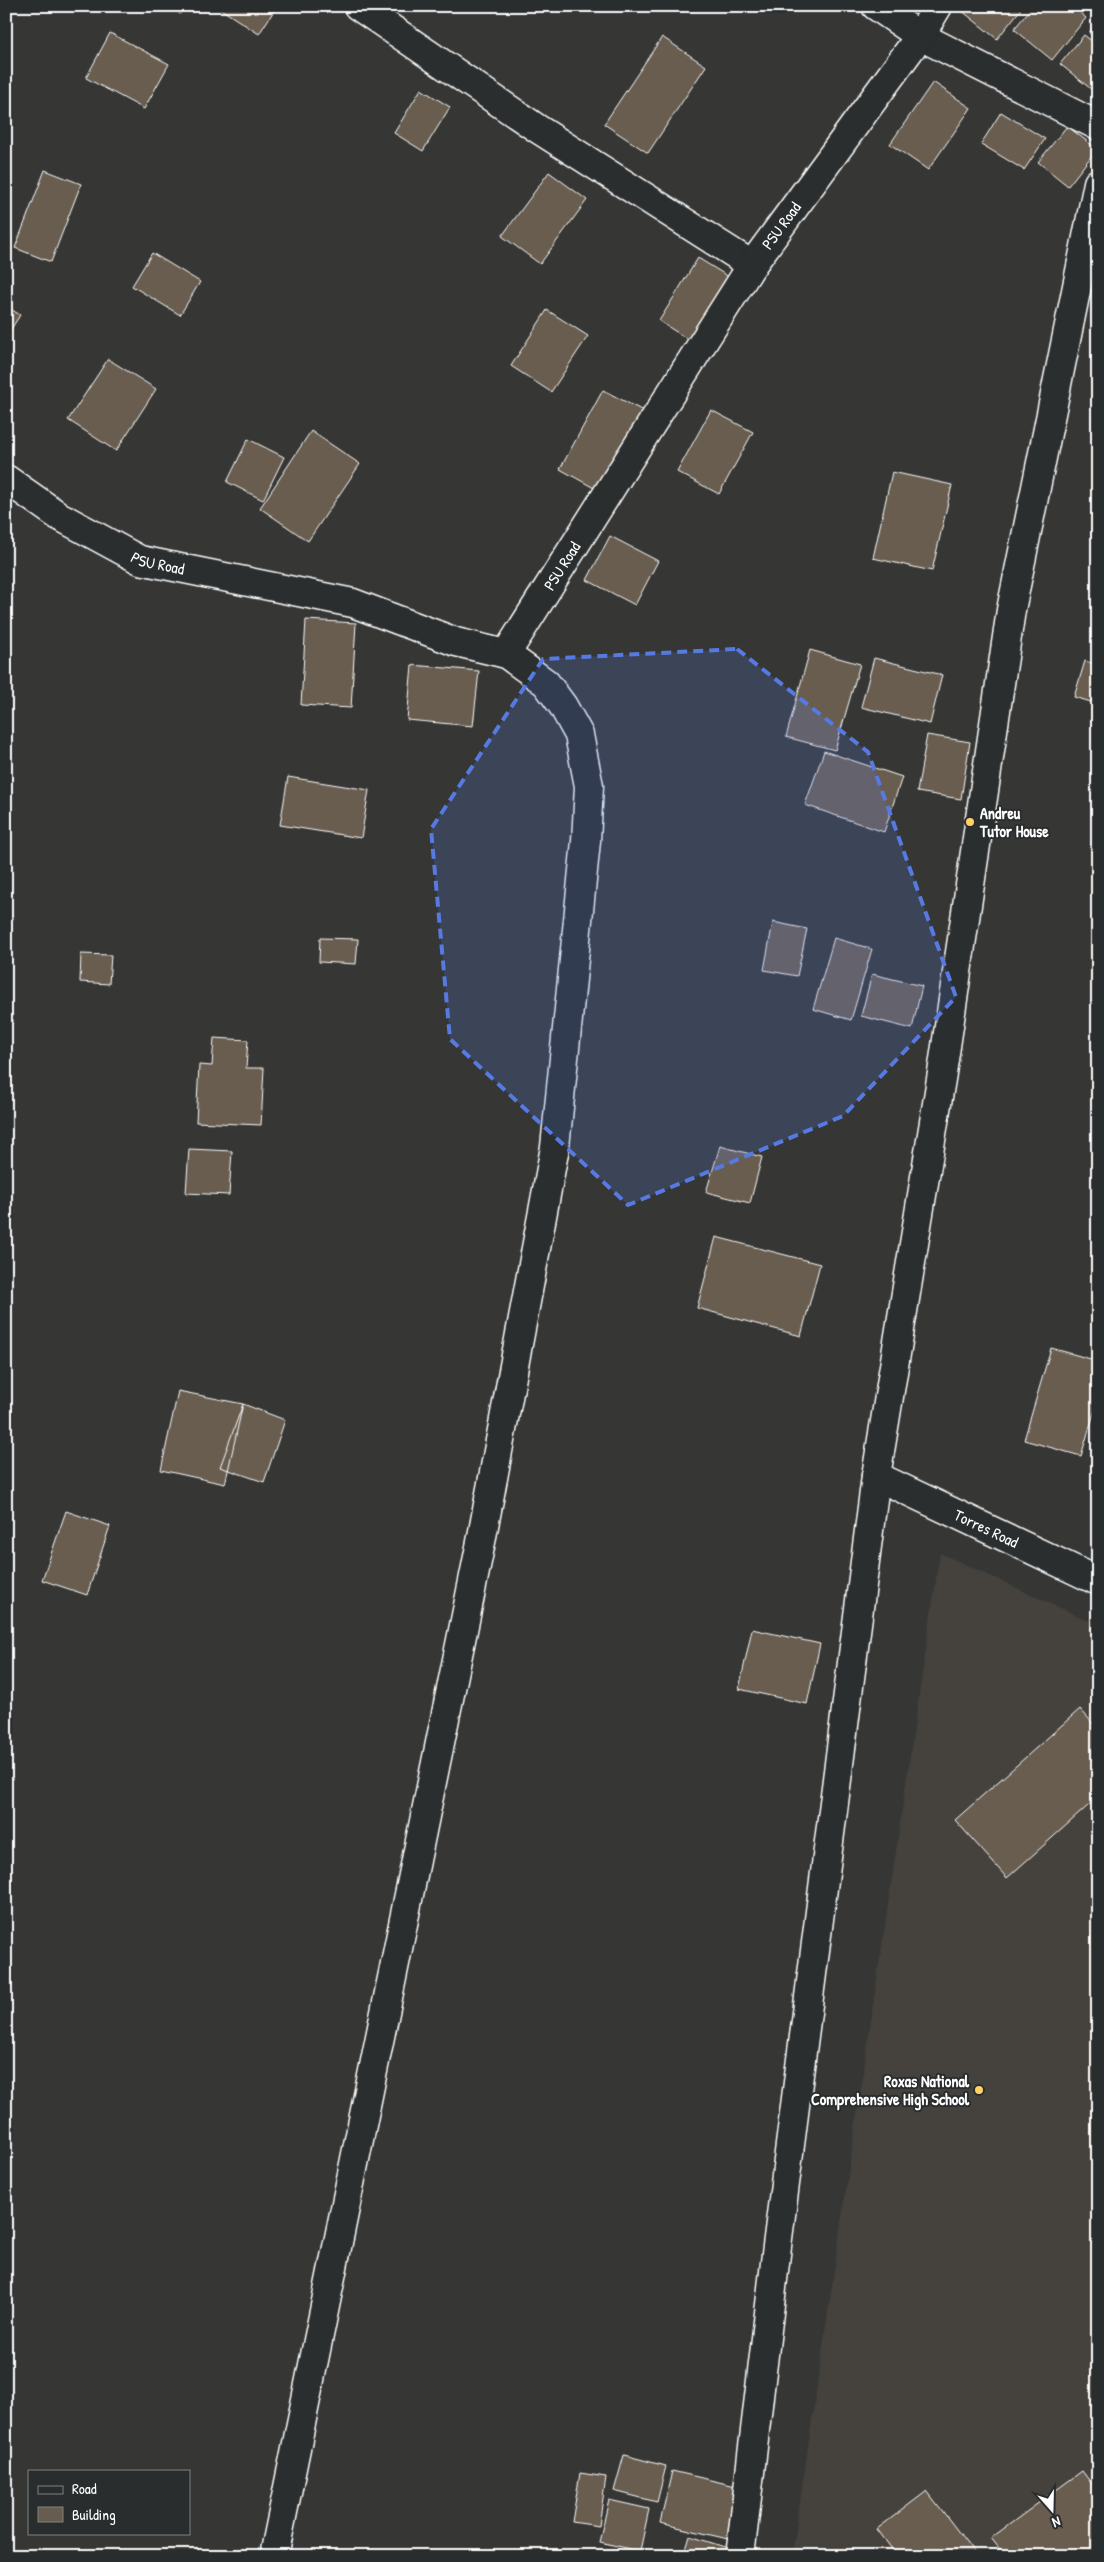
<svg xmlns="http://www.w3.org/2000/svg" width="1104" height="2562" font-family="'Patrick Hand',sans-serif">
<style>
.built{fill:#45423d}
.building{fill:#675d4f;stroke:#fff}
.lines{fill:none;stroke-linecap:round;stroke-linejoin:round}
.minor-casing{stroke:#fff;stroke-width:31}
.minor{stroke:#2a2d2e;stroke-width:28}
.marked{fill:#567ae2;fill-opacity:0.2;stroke:#567ae2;stroke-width:4;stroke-dasharray:10 6;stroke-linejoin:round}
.poi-dot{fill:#ffd166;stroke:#2a2d2e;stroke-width:2}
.labels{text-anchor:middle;stroke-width:4;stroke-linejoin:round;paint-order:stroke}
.street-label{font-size:16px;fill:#fff;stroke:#2a2d2e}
.poi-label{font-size:16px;font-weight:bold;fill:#fff;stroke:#2a2d2e;text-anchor:start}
</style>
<rect width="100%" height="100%" fill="#363735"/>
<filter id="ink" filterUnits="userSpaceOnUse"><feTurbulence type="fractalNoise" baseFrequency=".02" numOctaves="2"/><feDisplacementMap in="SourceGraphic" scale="10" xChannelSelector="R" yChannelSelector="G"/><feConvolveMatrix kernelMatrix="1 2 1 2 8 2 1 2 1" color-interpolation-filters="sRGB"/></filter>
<g filter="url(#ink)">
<path class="built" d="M940,1553L1098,1625V2556H792Z"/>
<path class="building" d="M168,6H184L180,14Z
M216,6H277L259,34Z
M964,6H1018L1021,9L997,39L961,10Z
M1033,6H1072L1086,18L1052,60L1014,29Z
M1098,19V38L1089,33Z
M110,33L169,64L144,109L86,78Z
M1084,35L1098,46L1096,93L1060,64Z
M662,37L706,66L648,153L604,124Z
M933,82L971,108L928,170L890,144Z
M421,89L450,107L423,151L394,133Z
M1001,112L1045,139L1024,170L981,144Z
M1067,126L1097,149L1068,186L1038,162Z
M45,170L81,184L51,262L15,248Z
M549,172L587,200L540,264L502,236Z
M152,253L200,282L180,315L132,286Z
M698,258L737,282L697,345L659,321Z
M6,306L20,315L6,337Z
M547,310L588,336L551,392L511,366Z
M108,359L156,389L116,451L68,420Z
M603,390L647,413L603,493L560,469Z
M711,410L753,432L719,494L677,472Z
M311,431L360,464L308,541L260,508Z
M248,439L284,457L263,500L227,482Z
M892,472L952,485L932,571L873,558Z
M610,536L658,561L635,605L587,580Z
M306,620L356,623L351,708L301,705Z
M810,650L860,664L835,750L786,737Z
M874,658L942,675L930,724L861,707Z
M1085,661L1098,665V704L1074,697Z
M412,665L479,671L473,726L407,720Z
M927,735L970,742L961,799L917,792Z
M824,751L902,777L884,832L805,805Z
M288,777L369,790L361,838L280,825Z
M773,922L807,929L797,976L764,970Z
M320,938L358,939L356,964L319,962Z
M834,938L872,949L851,1020L813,1009Z
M81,954L111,955L109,984L80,982Z
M872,974L922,986L912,1029L861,1016Z
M214,1038L248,1040L246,1068H264L261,1125L196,1122L199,1065L212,1066Z
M720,1146L762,1157L750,1203L706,1192Z
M189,1149L232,1151L229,1195L186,1193Z
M716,1237L820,1264L801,1336L697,1308Z
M1051,1348L1098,1361V1400L1081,1456L1024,1440Z
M178,1391L243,1404L225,1484L161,1470Z
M243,1404L285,1420L264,1482L220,1467Z
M66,1511L110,1526L87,1595L42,1580Z
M752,1629L820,1644L807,1704L739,1689Z
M1080,1709L1098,1729V1797L1007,1878L955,1820Z
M624,2455L666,2466L657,2502L614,2491Z
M672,2471L740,2487L728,2539L660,2523Z
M1082,2471L1098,2492V2556H1005L991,2538Z
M580,2473L606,2477L599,2526L572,2522Z
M927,2491L977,2556H897L877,2529Z
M609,2500L649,2509L640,2551L599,2542Z
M690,2536L728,2548L726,2556H684Z"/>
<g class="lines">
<defs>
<g id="minor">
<path d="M358,6L538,129L752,265"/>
<path d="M876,6L920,36L1098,126"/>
<path id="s1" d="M6,479L59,516L140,560L353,603L456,642L506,654L752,265L920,36L938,6"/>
<path id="s2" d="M876,1476L1098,1581"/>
<path d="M274,2556L481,1542L555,1147L586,841L589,786L579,735L563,706L546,683L506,654"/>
<path d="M740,2556L777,2246L876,1476L942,1073L1011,610L1098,183"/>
</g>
</defs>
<use href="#minor" class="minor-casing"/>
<use href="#minor" class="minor"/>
</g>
</g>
<path class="marked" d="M737,649L868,752L956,997L843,1116L628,1205L450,1039L431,829L543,659Z"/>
<g class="poi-dot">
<circle cx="970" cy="822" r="5"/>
<circle cx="979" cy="2090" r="5"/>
</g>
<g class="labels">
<g class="street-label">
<text dy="6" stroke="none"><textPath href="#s1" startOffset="1045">PSU Road</textPath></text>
<text dy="6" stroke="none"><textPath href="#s1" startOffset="175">PSU Road</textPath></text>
<text dy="6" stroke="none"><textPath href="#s1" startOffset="640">PSU Road</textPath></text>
<text dy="6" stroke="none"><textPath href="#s2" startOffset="122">Torres Road</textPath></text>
</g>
<g class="poi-label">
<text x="980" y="819">Andreu<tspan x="980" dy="18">Tutor House</tspan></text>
<text x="969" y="2087" text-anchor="end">Roxas National<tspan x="969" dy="18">Comprehensive High School</tspan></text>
</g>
</g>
<rect width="1104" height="2562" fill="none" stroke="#2a2d2e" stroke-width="25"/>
<rect x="12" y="12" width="1079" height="2537" fill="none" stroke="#fff" stroke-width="2" filter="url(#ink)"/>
<rect x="28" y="2470" width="162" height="65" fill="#2a2d2e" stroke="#7f8182"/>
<rect x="38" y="2486" width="25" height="8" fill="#2a2d2e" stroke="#7f8182"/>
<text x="72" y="2494" font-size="15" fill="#ffffff">Road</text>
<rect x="38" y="2507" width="25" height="15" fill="#675d4f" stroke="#7f8182"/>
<text x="72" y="2520" font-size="15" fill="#ffffff">Building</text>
<g transform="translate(1052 2510) rotate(160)" stroke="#2a2d2e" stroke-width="4" paint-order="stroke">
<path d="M0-4L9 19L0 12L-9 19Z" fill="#ffffff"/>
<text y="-8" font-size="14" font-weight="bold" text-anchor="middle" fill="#ffffff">N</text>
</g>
</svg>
